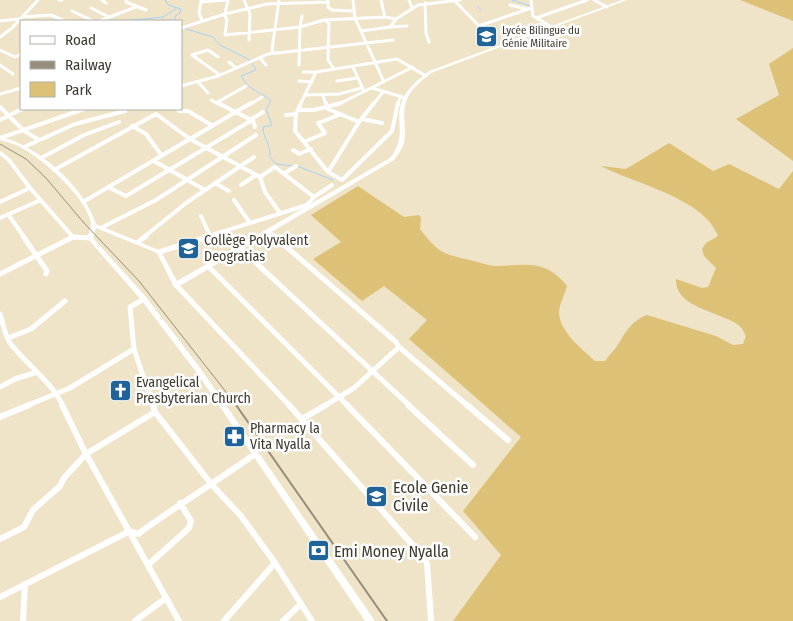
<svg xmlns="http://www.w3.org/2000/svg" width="793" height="621" font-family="'Fira Sans Condensed',sans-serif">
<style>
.green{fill:#dcc177}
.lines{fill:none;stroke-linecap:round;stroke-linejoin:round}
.stream{stroke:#a7d2fa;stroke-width:1}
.minor-far3{stroke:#fff;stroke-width:3}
.minor-far2{stroke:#fff;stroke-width:4}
.minor-far1{stroke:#fff;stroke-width:5}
.minor{stroke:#fff;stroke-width:6}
.major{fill:#fff;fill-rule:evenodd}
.rail-far1{stroke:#968e7a;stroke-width:1}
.rail{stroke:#968e7a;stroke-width:2}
.labels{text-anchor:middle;stroke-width:5;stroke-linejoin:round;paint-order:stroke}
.far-poi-label{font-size:11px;fill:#3d392d;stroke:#fff;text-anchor:start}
.poi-label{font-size:14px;fill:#3d392d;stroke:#fff;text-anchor:start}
.near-poi-label{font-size:16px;fill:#3d392d;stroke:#fff;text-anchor:start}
</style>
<rect width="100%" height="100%" fill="#efe4c7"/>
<path class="green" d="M740,0H793V21Z
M793,48V161L736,119L779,95L769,64Z
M669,143L713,171L729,164L779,189L793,171V621H453L501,555L463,511L521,437L409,339L427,320L384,286L362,301L313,259L341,242L311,215L358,186L404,217L419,215L421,218L420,229C440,255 444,254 474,261C482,263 489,266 497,266C526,265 546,259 567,286C565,294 559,305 559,313C560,332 582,349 595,361H605C608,356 614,351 617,346C625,333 632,320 647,315L716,336L733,345L743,344L746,336C744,332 741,326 737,324C719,312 674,307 676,279L702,288L708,287L716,268L704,256L702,249L706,243L718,236C704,198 635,184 601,166L626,169Z"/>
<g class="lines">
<path class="stream" d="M165,0L168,5L181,9L180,13L175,16L176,21
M512,0L530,6
M477,6L481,10
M124,21L163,17L176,9
M183,28L213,37L220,45L250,60L256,70L241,76L248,86L271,100L266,110L272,125L263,127C263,139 271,143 270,157L276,164L293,166
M297,166L333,180"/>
<path class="minor-far3" d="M59,0H62
M102,0L106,3
M126,0V2L146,10
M244,0L250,14L249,40
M328,0V7L332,10L354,11
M353,0L355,18L384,82
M409,0L412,8
M454,0L479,26L531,8
M531,0L533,16L552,27
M594,0L607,7
M201,1L199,13L202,20
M201,2L225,0
M425,3L426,33L429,42
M510,5L527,9
M91,8L109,17
M72,11L93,21
M224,14L227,20L225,35L300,27L299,65
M225,14L267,4L328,2
M23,17L51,15L65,21
M536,18L587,0
M396,19L418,5L460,0
M325,20L329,23L328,60L334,69
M0,21L19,19
M99,21L136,7
M300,27L324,20L385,17
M300,27L302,16
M390,27L407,26
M181,28L225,14L228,0
M361,31L390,27L396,19L385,17L381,0
M0,37L12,28L38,0
M0,50L15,57L21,54
M274,53L272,50L279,0
M218,57L208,50L192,55L220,75
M261,59L266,65
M229,62L236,68
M0,65L13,74
M353,67L363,89
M303,72H316
M299,81L312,82
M337,81L357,78
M198,82L208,93
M181,86L218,76L268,54L393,40
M372,88L406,98
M0,94L21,88
M305,95L339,94L362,88
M323,95L326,105
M211,100L220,105
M216,103L246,86
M249,105L262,97
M300,105L316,72L397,59L426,76
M337,105L413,67
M373,105L383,92
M398,105L400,96"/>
<path class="minor-far2" d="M218,103L253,121L255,127
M301,103L296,114L295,131L328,172L359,122L374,103
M326,103L328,109L359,122
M0,107L23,130L39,140
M178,109L179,111H188L213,126
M298,110H314L341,103
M286,115L296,114
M362,119L382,123
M0,120L22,109
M250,120L263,112
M132,126L146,134L162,156
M0,138L84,109
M304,142L325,133L318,123L339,115
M24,147L75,124L125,111
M293,150L299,154L311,149
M0,153L9,160L30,188L0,202
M41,158L84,135L119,122
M154,161L205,190
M54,170L156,114L190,139L260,177L265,192L280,213
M328,172L342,180L392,131L398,103
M285,173L296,166
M215,183L229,191
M241,185L256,175
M108,187L126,196L252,120
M30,188L73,237
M314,197L332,185
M234,200L250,223
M83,202L251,103
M8,214L24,237
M201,216L210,236
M0,218L41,200
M101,228L156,200L256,135
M268,231L275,237
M73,237H76
M144,237L186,203L254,157
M206,237L307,205L314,197L275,167L260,177"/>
<path class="minor-far1" d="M23,236L47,271L46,274
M274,236L396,342L399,347L354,388L324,406
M138,242L146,236
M240,248L410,406
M159,252L210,236
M208,266L348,406
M0,274L73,237L90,238
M176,285L290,406
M144,299L130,307L134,349L153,406
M0,314C3,323 5,336 10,343C27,365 51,381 63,406
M8,338L31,329L65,301
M399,347L468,406
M0,387L15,379L37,372
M26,406L70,388L134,349"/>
<path class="minor" d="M62,405L86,454L179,621
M153,405L155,412L212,485L241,516L275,563L312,621
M289,405L424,558L427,563L431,621
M347,405L475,537
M408,405L473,465
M467,405L508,440
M0,417L29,405
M302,419L326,405
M0,539L24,527L33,510L60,486L64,478L86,454L155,412
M148,565L189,528L191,521L180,503
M0,597L130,531L138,534C176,506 216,482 255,454
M23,621L25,584
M135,621L166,598
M224,621L275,563
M283,621L301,604"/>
<path class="major" d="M622,0H627L431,73C422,80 412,88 407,99C401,113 407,128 404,143C402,149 398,155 394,160L178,287H174L157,253L96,228L93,238L146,297L201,369L375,621H365L197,373L142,301L88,239L87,238C89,233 91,228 91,223C87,198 44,160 22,148C15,144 7,142 0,140V137C9,139 18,142 26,147C54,162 86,193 96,224L161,251L177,281L390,158C408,135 394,122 402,101C407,88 419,79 429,71Z"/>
<path class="rail-far1" d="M0,144L26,159L46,178L84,223L139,281L237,406"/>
<path class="rail" d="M236,405L387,621"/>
</g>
<defs>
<symbol id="school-square" viewBox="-11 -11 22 22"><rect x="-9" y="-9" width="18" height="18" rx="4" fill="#1f6398" stroke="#fff"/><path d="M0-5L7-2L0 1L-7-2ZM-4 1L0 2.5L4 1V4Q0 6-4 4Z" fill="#fff"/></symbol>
<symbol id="church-square" viewBox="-11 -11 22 22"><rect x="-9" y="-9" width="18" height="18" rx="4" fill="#1f6398" stroke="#fff"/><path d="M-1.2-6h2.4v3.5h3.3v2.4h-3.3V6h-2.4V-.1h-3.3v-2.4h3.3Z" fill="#fff"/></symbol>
<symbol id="pharmacy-square" viewBox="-11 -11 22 22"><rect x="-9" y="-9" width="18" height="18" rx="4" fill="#1f6398" stroke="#fff"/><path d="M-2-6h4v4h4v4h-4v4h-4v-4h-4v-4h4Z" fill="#fff"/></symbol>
<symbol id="bank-square" viewBox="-11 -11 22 22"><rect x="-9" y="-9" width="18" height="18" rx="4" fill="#1f6398" stroke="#fff"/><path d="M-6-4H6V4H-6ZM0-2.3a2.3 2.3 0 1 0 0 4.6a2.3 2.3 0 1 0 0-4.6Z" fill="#fff"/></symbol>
</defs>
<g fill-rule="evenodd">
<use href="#school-square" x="474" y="24" width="25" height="25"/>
<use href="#school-square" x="176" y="236" width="25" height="25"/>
<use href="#church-square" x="108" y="378" width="25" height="25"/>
<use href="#pharmacy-square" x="222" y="424" width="25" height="25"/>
<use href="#school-square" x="364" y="484" width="25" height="25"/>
<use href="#bank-square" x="306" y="538" width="25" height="25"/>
</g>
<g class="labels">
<g class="far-poi-label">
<text x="502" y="34">Lycée Bilingue du<tspan x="502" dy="13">Génie Militaire</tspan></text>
</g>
<g class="poi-label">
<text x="204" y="245">Collège Polyvalent<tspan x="204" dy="16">Deogratias</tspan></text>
<text x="136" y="387">Evangelical<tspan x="136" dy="16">Presbyterian Church</tspan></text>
<text x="250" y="433">Pharmacy la<tspan x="250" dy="16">Vita Nyalla</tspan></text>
</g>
<g class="near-poi-label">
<text x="393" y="493">Ecole Genie<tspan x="393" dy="18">Civile</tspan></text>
<text x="334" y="557">Emi Money Nyalla</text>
</g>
</g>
<rect x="20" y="20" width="162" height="90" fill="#ffffff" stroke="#b1b0ab"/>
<rect x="30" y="36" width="25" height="8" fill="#ffffff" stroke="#b1b0ab"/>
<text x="65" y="45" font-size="15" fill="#3d392d">Road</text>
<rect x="30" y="61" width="25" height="8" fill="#968e7a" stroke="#b1b0ab"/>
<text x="65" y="70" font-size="15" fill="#3d392d">Railway</text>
<rect x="30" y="82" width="25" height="15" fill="#dcc177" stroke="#b1b0ab"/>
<text x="65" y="95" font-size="15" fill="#3d392d">Park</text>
</svg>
